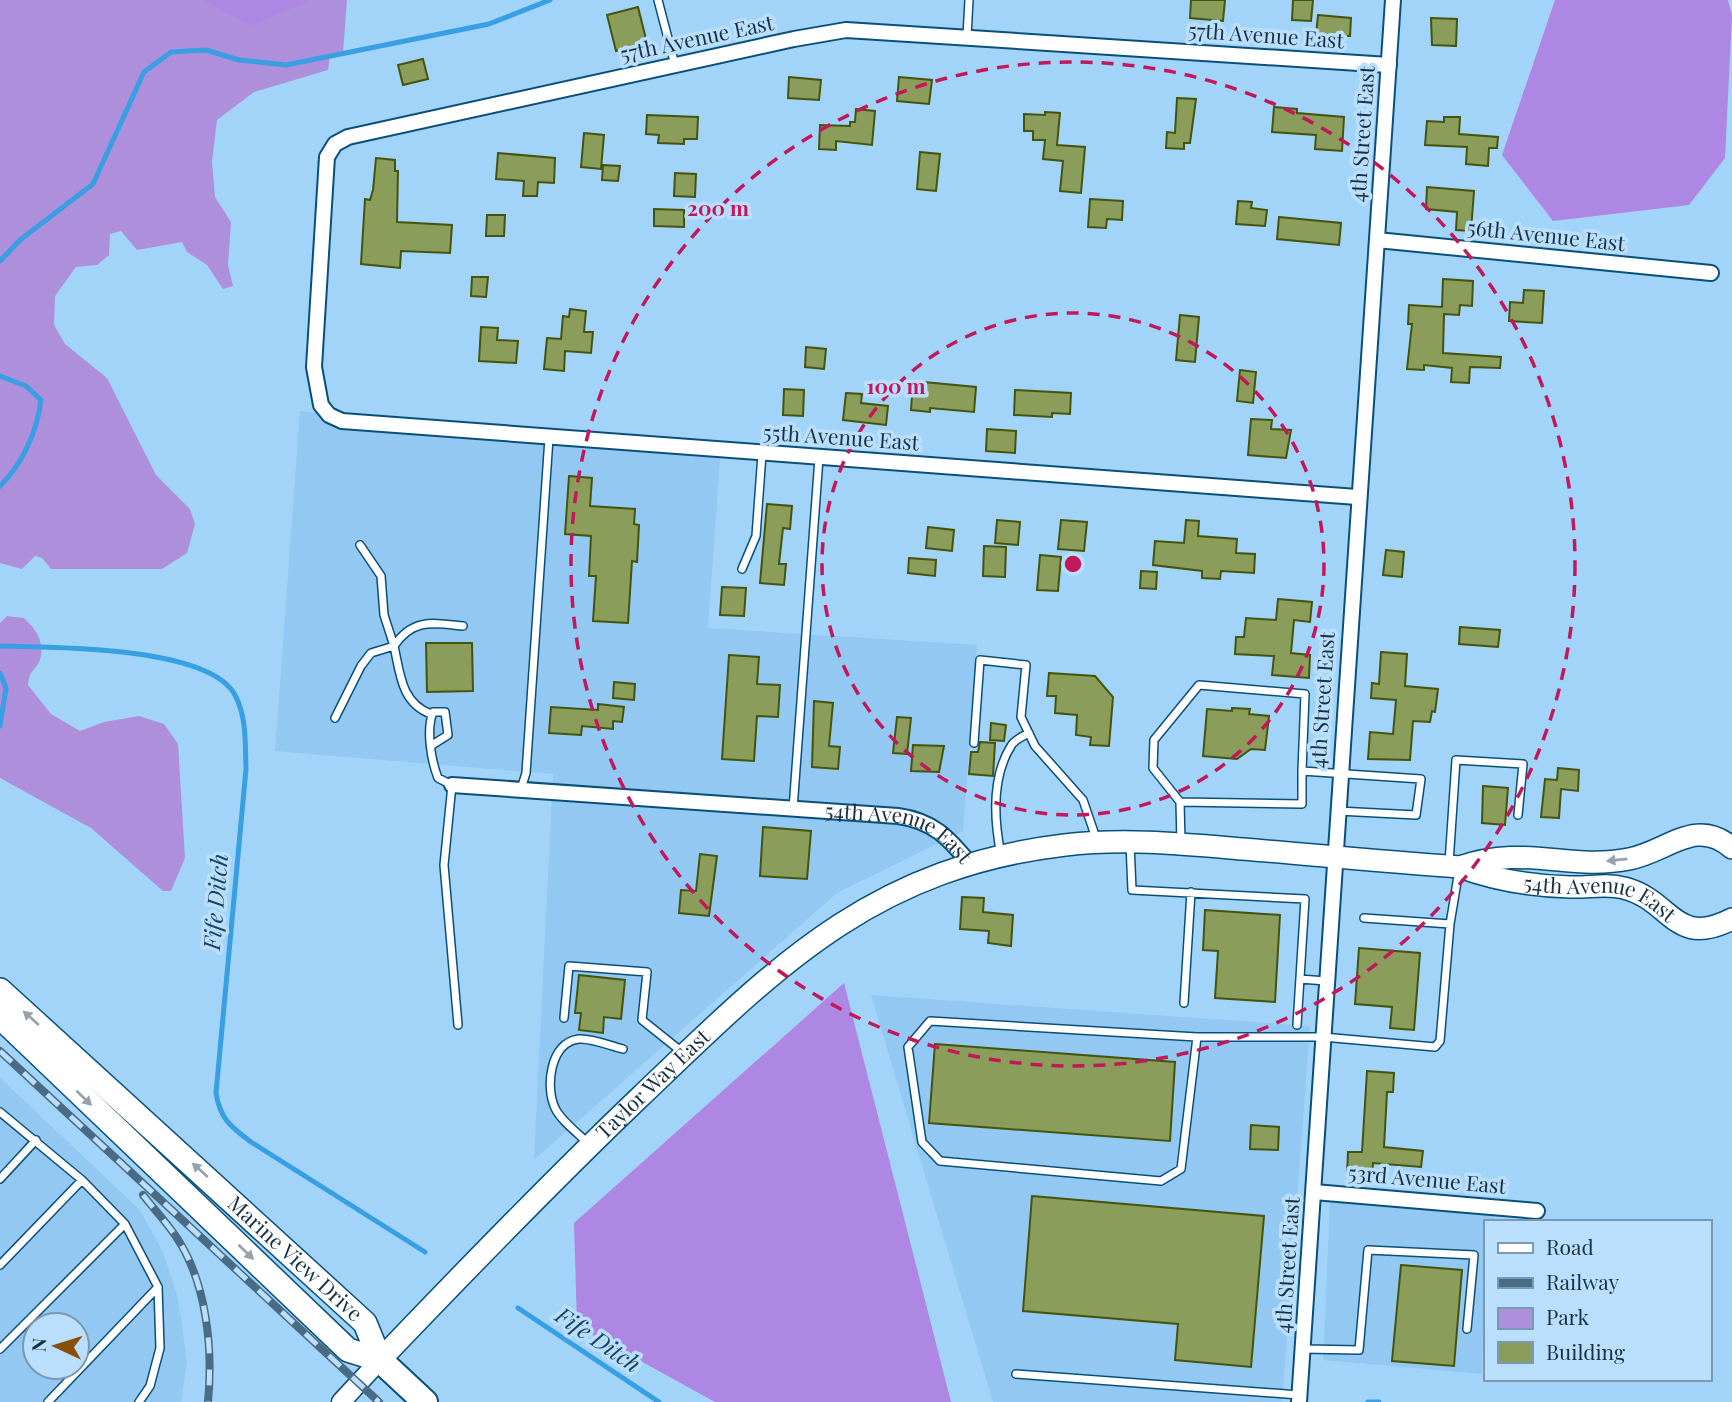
<svg xmlns="http://www.w3.org/2000/svg" width="1732" height="1402" font-family="'Playfair Display',serif">
<style>
.built{fill:#92c8f2;fill-rule:evenodd}
.green{fill:#ae8fdc}
.forest{fill:#ae87e4}
.lines{fill:none;stroke-linecap:round;stroke-linejoin:round}
.stream{stroke:#389fe3;stroke-width:5}
.building{fill:#8a9d5a;stroke:#44540d;stroke-width:2}
.service-casing{stroke:#095079;stroke-width:10}
.minor-casing{stroke:#095079;stroke-width:18}
.tertiary-casing{stroke:#095079;stroke-width:21}
.secondary-casing{stroke:#095079;stroke-width:24}
.primary-casing{stroke:#095079;stroke-width:26}
.trunk-casing{stroke:#095079;stroke-width:28}
.service{stroke:#fff;stroke-width:7}
.minor{stroke:#fff;stroke-width:14}
.tertiary{stroke:#fff;stroke-width:18}
.secondary{stroke:#fff;stroke-width:21}
.primary{stroke:#fff;stroke-width:23}
.trunk{stroke:#fff;stroke-width:24}
.rail-casing{stroke:#496b84;stroke-width:8}
.rail{stroke:#badffd;stroke-width:5;stroke-dasharray:16;stroke-linecap:butt}
.oneway{fill:#97a2aa}
.ring{fill:none;stroke:#c2185b;stroke-width:3.5;stroke-dasharray:12 9}
.labels{text-anchor:middle;stroke-width:7;stroke-linejoin:round;paint-order:stroke}
.street-label{font-size:21px;fill:#173143;stroke:#badffd}
.water-label{font-size:23px;font-style:italic;fill:#19425e;stroke:#badffd}
.centre{fill:#c2185b;stroke:#badffd;stroke-width:3.5}
.ring-label{font-size:21px;text-anchor:middle;font-weight:bold;fill:#c2185b;stroke:#badffd;stroke-width:7;stroke-linejoin:round;paint-order:stroke}
</style>
<rect width="100%" height="100%" fill="#a2d4fa"/>
<path class="built" d="M300,411L721,447L708,628L977,645L963,831L837,893L534,1160L553,774L275,751Z
M871,995L1310,1026L1282,1402H993Z
M0,1078L140,1210L163,1252L178,1298L187,1362L181,1402H0ZM35,1325H77V1367H35Z
M1330,1202L1494,1214V1222H1485L1482,1374L1323,1360Z"/>
<path class="green" d="M0,0H347L343,53L330,56L328,70L254,92L217,120L212,162L215,197L231,222L228,265L233,286L223,289L207,265L187,252L182,242L137,250L121,231L110,234L109,255L97,265L76,267L55,296L54,325L65,344L107,378L156,475L190,509L195,524L187,553L162,569H51L42,558L35,556L22,569L0,563Z
M7,616L24,618C36,629 45,642 40,660C36,670 29,670 28,685L51,714L80,731L104,722L139,716L164,724L178,744L185,858L171,891H163L91,828L0,778V623Z"/>
<path class="forest" d="M203,0H311L251,26Z
M1555,0H1728L1732,15L1725,158L1689,205L1553,221L1502,155Z
M844,983L951,1402H715L577,1326L574,1223Z"/>
<g class="lines">
<path class="stream" d="M0,261L20,240L93,184L144,72L171,52L206,50L239,60L286,65L489,24L550,0
M0,376L26,386L41,400C37,432 23,463 0,486
M0,646C51,647 209,646 235,695C247,718 245,743 246,769L216,1093C220,1119 231,1127 251,1142L425,1252
M0,673L6,688L0,726
M518,1308L659,1402
M1368,1402H1379"/>
</g>
<path class="building" d="M1191,0H1225L1223,21L1190,18Z
M1293,0H1313L1311,21L1292,20Z
M638,7L647,43L616,51L607,15Z
M1318,15L1351,18L1350,36H1316Z
M1431,18L1457,19L1456,46L1432,45Z
M423,59L428,79L403,85L398,65Z
M789,77L821,80L819,100L788,98Z
M899,77L932,80L929,104L897,101Z
M1177,98L1196,99L1190,143H1184V149L1166,148L1167,132L1175,133Z
M1274,107L1297,109V113L1344,117L1342,151L1315,149L1316,135L1272,132Z
M856,109L875,111L872,145L836,141V150L819,149L820,125L850,126V122H855Z
M1045,112L1060,113L1057,145L1085,147L1081,193L1060,191L1063,161L1043,159L1045,140H1033V131H1024V114L1045,115Z
M647,115L698,117L697,139H684V144L658,143L659,135L646,134Z
M1444,117H1460L1459,134L1498,137L1497,148H1489L1488,166L1466,164L1467,147L1425,145L1427,121L1444,122Z
M584,133L604,135L601,169L581,167Z
M920,152L940,154L936,191L917,189Z
M498,153L555,158L554,183L538,182L537,196H523L524,181L496,179Z
M376,158L395,160V171H398L397,222L452,225L450,253L401,251L400,268L361,264L365,199L370,200L373,190Z
M603,165L620,166L618,181L602,180Z
M675,173L696,174L695,197L674,196Z
M1427,187L1474,191L1471,231L1456,230L1457,212L1426,209Z
M1090,199L1123,201L1122,220L1107,219L1106,228L1088,227Z
M1238,201L1252,202L1251,208L1267,210L1265,226L1236,224Z
M654,209L684,210V227L654,226Z
M487,215H505L504,236H486Z
M1279,217L1341,223L1339,245L1277,239Z
M472,277H488L486,297L471,296Z
M1443,279L1473,281L1472,306L1460,305L1459,315L1444,314L1443,353L1501,357L1500,368L1470,367L1469,383L1451,382L1452,368L1424,365V370L1407,369L1412,324H1408L1409,305L1442,307Z
M1524,290L1544,291L1542,323L1509,321L1510,302L1523,303Z
M570,309L586,311L584,332H593L591,353L565,351L564,371L544,369L547,338L561,339L563,316L569,317Z
M1180,315L1199,317L1195,362L1176,360Z
M481,327L498,328L497,340L518,341L516,363L479,361Z
M806,347L826,349L824,369L805,367Z
M1240,370L1256,372L1253,403L1237,401Z
M913,381L976,387L974,412L930,408V412L911,410Z
M784,389L804,390L803,416L783,415Z
M1015,390L1071,393L1070,414L1052,413V417L1014,415Z
M846,393L862,394L861,403L888,406L886,425L843,420Z
M1251,419L1272,420L1271,429L1291,430L1286,458L1248,455Z
M987,429L1016,431L1015,453L986,451Z
M569,476L592,478L590,506L635,509L634,524L639,525L637,562L632,561L628,623L593,621L596,576H589L591,536L565,534Z
M767,504L792,506L790,529L783,528L779,564H786L784,585L760,583Z
M997,520L1020,522L1018,545L995,543Z
M1061,520L1087,522L1084,551L1058,549Z
M1186,520L1199,521L1198,536L1237,539L1236,553L1255,554L1254,573L1221,571L1220,579L1202,578V571L1153,565L1155,541L1184,543Z
M928,527L954,530L952,551L926,548Z
M984,546L1006,547L1005,577L983,576Z
M1386,550L1404,552L1402,577L1383,575Z
M1040,555L1061,557L1058,591L1037,590Z
M909,558L936,560L935,576L908,573Z
M1141,571L1157,572L1156,589L1140,588Z
M722,587L746,588L744,616L720,615Z
M1278,599L1312,602L1310,622L1294,620L1291,653L1310,655L1309,678L1272,675L1274,656L1235,654L1236,637H1244L1246,618L1276,620Z
M1460,627L1500,630L1498,647L1459,644Z
M426,643H472L473,691L427,692Z
M1381,652L1407,654L1405,686L1438,689L1435,712L1432,711L1430,722L1413,721L1410,760L1368,759L1370,732L1393,734L1396,700L1371,698L1372,683L1379,684Z
M729,655L759,657L757,684L780,685L778,717L757,716L754,761L722,759Z
M1049,673L1095,676L1113,697L1109,746L1090,745L1091,737L1076,735L1077,715L1055,713L1056,696H1047Z
M614,682L635,684L634,700L613,698Z
M814,701L833,703L829,746L840,747L838,769L812,767Z
M598,704L624,707L622,722L613,721V729L582,726L581,735L549,733L551,707L598,710Z
M1232,708L1250,709L1249,714L1269,716L1265,750L1251,749L1237,759L1203,756L1207,709L1232,711Z
M897,717L911,718L907,754L893,753Z
M991,723L1006,725L1004,741L990,740Z
M980,742L995,743L993,776L969,774L971,752H978Z
M913,745L944,746L939,772L911,771Z
M1558,768L1579,770L1578,791L1561,789L1559,818L1541,817L1545,779L1557,780Z
M1483,786L1508,788L1505,825L1482,823Z
M763,827L811,831L807,879L760,876Z
M700,854L717,856L709,916L679,913L681,890L696,891Z
M962,897L984,898L983,912L1013,915L1011,946L988,943L989,931L960,929Z
M1205,910L1280,915L1275,1002L1215,998L1218,951L1203,950Z
M1359,948L1420,953L1414,1030L1390,1028L1392,1007L1355,1004Z
M579,975L625,980L621,1019L604,1017L603,1033L579,1030L581,1013H575Z
M935,1044L1175,1062L1170,1141L929,1123Z
M1367,1071L1394,1073L1393,1092H1387L1384,1147L1423,1151L1421,1167L1373,1163L1372,1177L1347,1176L1348,1152H1362Z
M1251,1125L1279,1127L1278,1150L1250,1149Z
M1032,1196L1264,1216L1251,1367L1175,1360L1178,1324L1023,1311Z
M1401,1265L1462,1270L1454,1366L1392,1361Z"/>
<g class="lines">
<defs>
<path id="service" d="M658,0L675,65
M967,36L969,0
M742,569L756,536L762,454
M431,714C401,703 400,673 394,646C413,618 433,623 463,626
M335,718L361,666L371,653L394,646L384,615L381,576L360,545
M974,743L980,660L1026,665L1021,717L1035,746L1083,800L1097,841
M432,745L448,735L445,712H433C426,730 431,760 438,778L452,785L444,865L458,1025
M521,789L526,773L549,438
M1180,802L1302,804V771
M793,809L819,458
M1181,842L1180,802L1153,768L1154,740L1199,685L1305,694L1302,771L1421,779L1416,815L1338,811
M1130,843L1132,890L1305,899L1297,1025
M1001,855C994,820 991,778 1011,746C1014,740 1023,736 1029,733
M1449,863L1456,760L1523,764L1518,815
M1364,918L1450,924
M1300,979L1326,981
M1184,1003L1191,892
M564,1018L569,966L647,972L642,1020L682,1052
M1197,1037L1181,1169L1161,1181L940,1161L922,1142L908,1047L930,1021L1197,1037H1323L1435,1047L1440,1041L1450,924L1459,870
M0,1112L82,1180L125,1224L158,1287L160,1348L150,1386L139,1402
M589,1144C579,1134 561,1121 555,1108C545,1087 550,1042 579,1039C592,1038 610,1046 623,1049
M0,1179L36,1140
M0,1265L82,1180
M0,1349L125,1224
M1303,1349L1359,1350L1368,1250L1474,1255L1467,1329
M1016,1374L1299,1395
M48,1402L158,1287"/>
<g id="minor">
<path d="M1377,240L1711,273"/>
<path d="M1357,497L342,421L329,415L321,405L314,367L327,157L335,144L348,137L794,39L846,30L1389,65"/>
<path id="s1" d="M452,785L898,816C933,821 948,837 970,864"/>
<path d="M1314,1192L1537,1211"/>
<path d="M1299,1402L1393,0"/>
</g>
<path id="tertiary" d="M341,1402L380,1360"/>
<g id="secondary">
<path d="M1460,867C1525,844 1568,871 1629,859C1667,852 1696,816 1732,848"/>
<path id="s2" d="M380,1360C465,1271 551,1182 640,1097C774,969 870,868 1065,845C1125,838 1184,844 1243,849C1315,855 1388,862 1460,867C1495,880 1533,886 1570,887C1588,888 1606,883 1624,888C1672,900 1674,949 1732,919"/>
</g>
<g id="primary">
<path id="s3" d="M0,990L365,1323L380,1360"/>
<path d="M0,1017L348,1350L380,1360"/>
</g>
<path id="trunk" d="M380,1360L425,1402"/>
</defs>
<use href="#service" class="service-casing"/>
<use href="#minor" class="minor-casing"/>
<use href="#tertiary" class="tertiary-casing"/>
<use href="#secondary" class="secondary-casing"/>
<use href="#primary" class="primary-casing"/>
<use href="#trunk" class="trunk-casing"/>
<use href="#service" class="service"/>
<use href="#minor" class="minor"/>
<use href="#tertiary" class="tertiary"/>
<use href="#secondary" class="secondary"/>
<use href="#primary" class="primary"/>
<use href="#trunk" class="trunk"/>
<defs>
<path id="rail" d="M0,1051L379,1402
M143,1195C154,1209 167,1223 177,1238C207,1284 213,1349 208,1402"/>
</defs>
<use href="#rail" class="rail-casing"/>
<use href="#rail" class="rail"/>
</g>
<defs><path id="oneway-solid" d="M-6-.8H1V-3.2L6.5 0L1 3.2V.8H-6Z" transform="scale(1.75)"/></defs>
<g class="oneway">
<use href="#oneway-solid" transform="translate(1617 860) rotate(174)"/>
<use href="#oneway-solid" transform="translate(31 1018) rotate(-138)"/>
<use href="#oneway-solid" transform="translate(84 1098) rotate(44)"/>
<use href="#oneway-solid" transform="translate(200 1170) rotate(-138)"/>
<use href="#oneway-solid" transform="translate(246 1252) rotate(44)"/>
</g>
<g class="ring">
<circle cx="1073" cy="564" r="251"/>
<circle cx="1073" cy="564" r="502"/>
</g>
<g class="labels">
<g class="street-label">
<text transform="translate(1266 36) rotate(4)" y="7">57th Avenue East</text>
<text transform="translate(697 39) rotate(-12)" y="7">57th Avenue East</text>
<text transform="translate(1363 134) rotate(-86)" y="7">4th Street East</text>
<text transform="translate(1546 236) rotate(6)" y="7">56th Avenue East</text>
<text transform="translate(841 438) rotate(4)" y="7">55th Avenue East</text>
<text transform="translate(1323 700) rotate(-86)" y="7">4th Street East</text>
<text dy="7" stroke="none"><textPath href="#s1" startOffset="453">54th Avenue East</textPath></text>
<text dy="7" stroke="none"><textPath href="#s2" startOffset="1416">54th Avenue East</textPath></text>
<text dy="7" stroke="none"><textPath href="#s2" startOffset="388">Taylor Way East</textPath></text>
<text transform="translate(1427 1180) rotate(5)" y="7">53rd Avenue East</text>
<text dy="7" stroke="none"><textPath href="#s3" startOffset="399">Marine View Drive</textPath></text>
<text transform="translate(1288 1265) rotate(-86)" y="7">4th Street East</text>
</g>
<g class="water-label">
<text transform="translate(216 902) rotate(-85)" y="8">Fife Ditch</text>
<text transform="translate(598 1340) rotate(34)" y="8">Fife Ditch</text>
</g>
</g>
<circle cx="1073" cy="564" r="10" class="centre"/>
<g class="ring-label">
<text x="718" y="216">200 m</text>
<text x="896" y="394">100 m</text>
</g>
<rect x="1484" y="1220" width="228" height="161" fill="#badffd" stroke="#7999b3" stroke-width="2"/>
<rect x="1498" y="1243" width="35" height="10" fill="#ffffff" stroke="#7999b3" stroke-width="2"/>
<text x="1546" y="1255" font-size="21" fill="#173143">Road</text>
<rect x="1498" y="1278" width="35" height="10" fill="#496b84" stroke="#7999b3" stroke-width="2"/>
<text x="1546" y="1290" font-size="21" fill="#173143">Railway</text>
<rect x="1498" y="1308" width="35" height="21" fill="#ae8fdc" stroke="#7999b3" stroke-width="2"/>
<text x="1546" y="1325" font-size="21" fill="#173143">Park</text>
<rect x="1498" y="1342" width="35" height="21" fill="#8a9d5a" stroke="#7999b3" stroke-width="2"/>
<text x="1546" y="1360" font-size="21" fill="#173143">Building</text>
<g transform="translate(56 1346) rotate(274)"><circle r="33" fill="#badffd" stroke="#7999b3" stroke-width="2"/>
<path d="M0-5L12 26L0 18L-12 26Z" fill="#894f09"/>
<text y="-10" font-size="19" font-weight="bold" text-anchor="middle" fill="#173143">N</text>
</g>
</svg>
